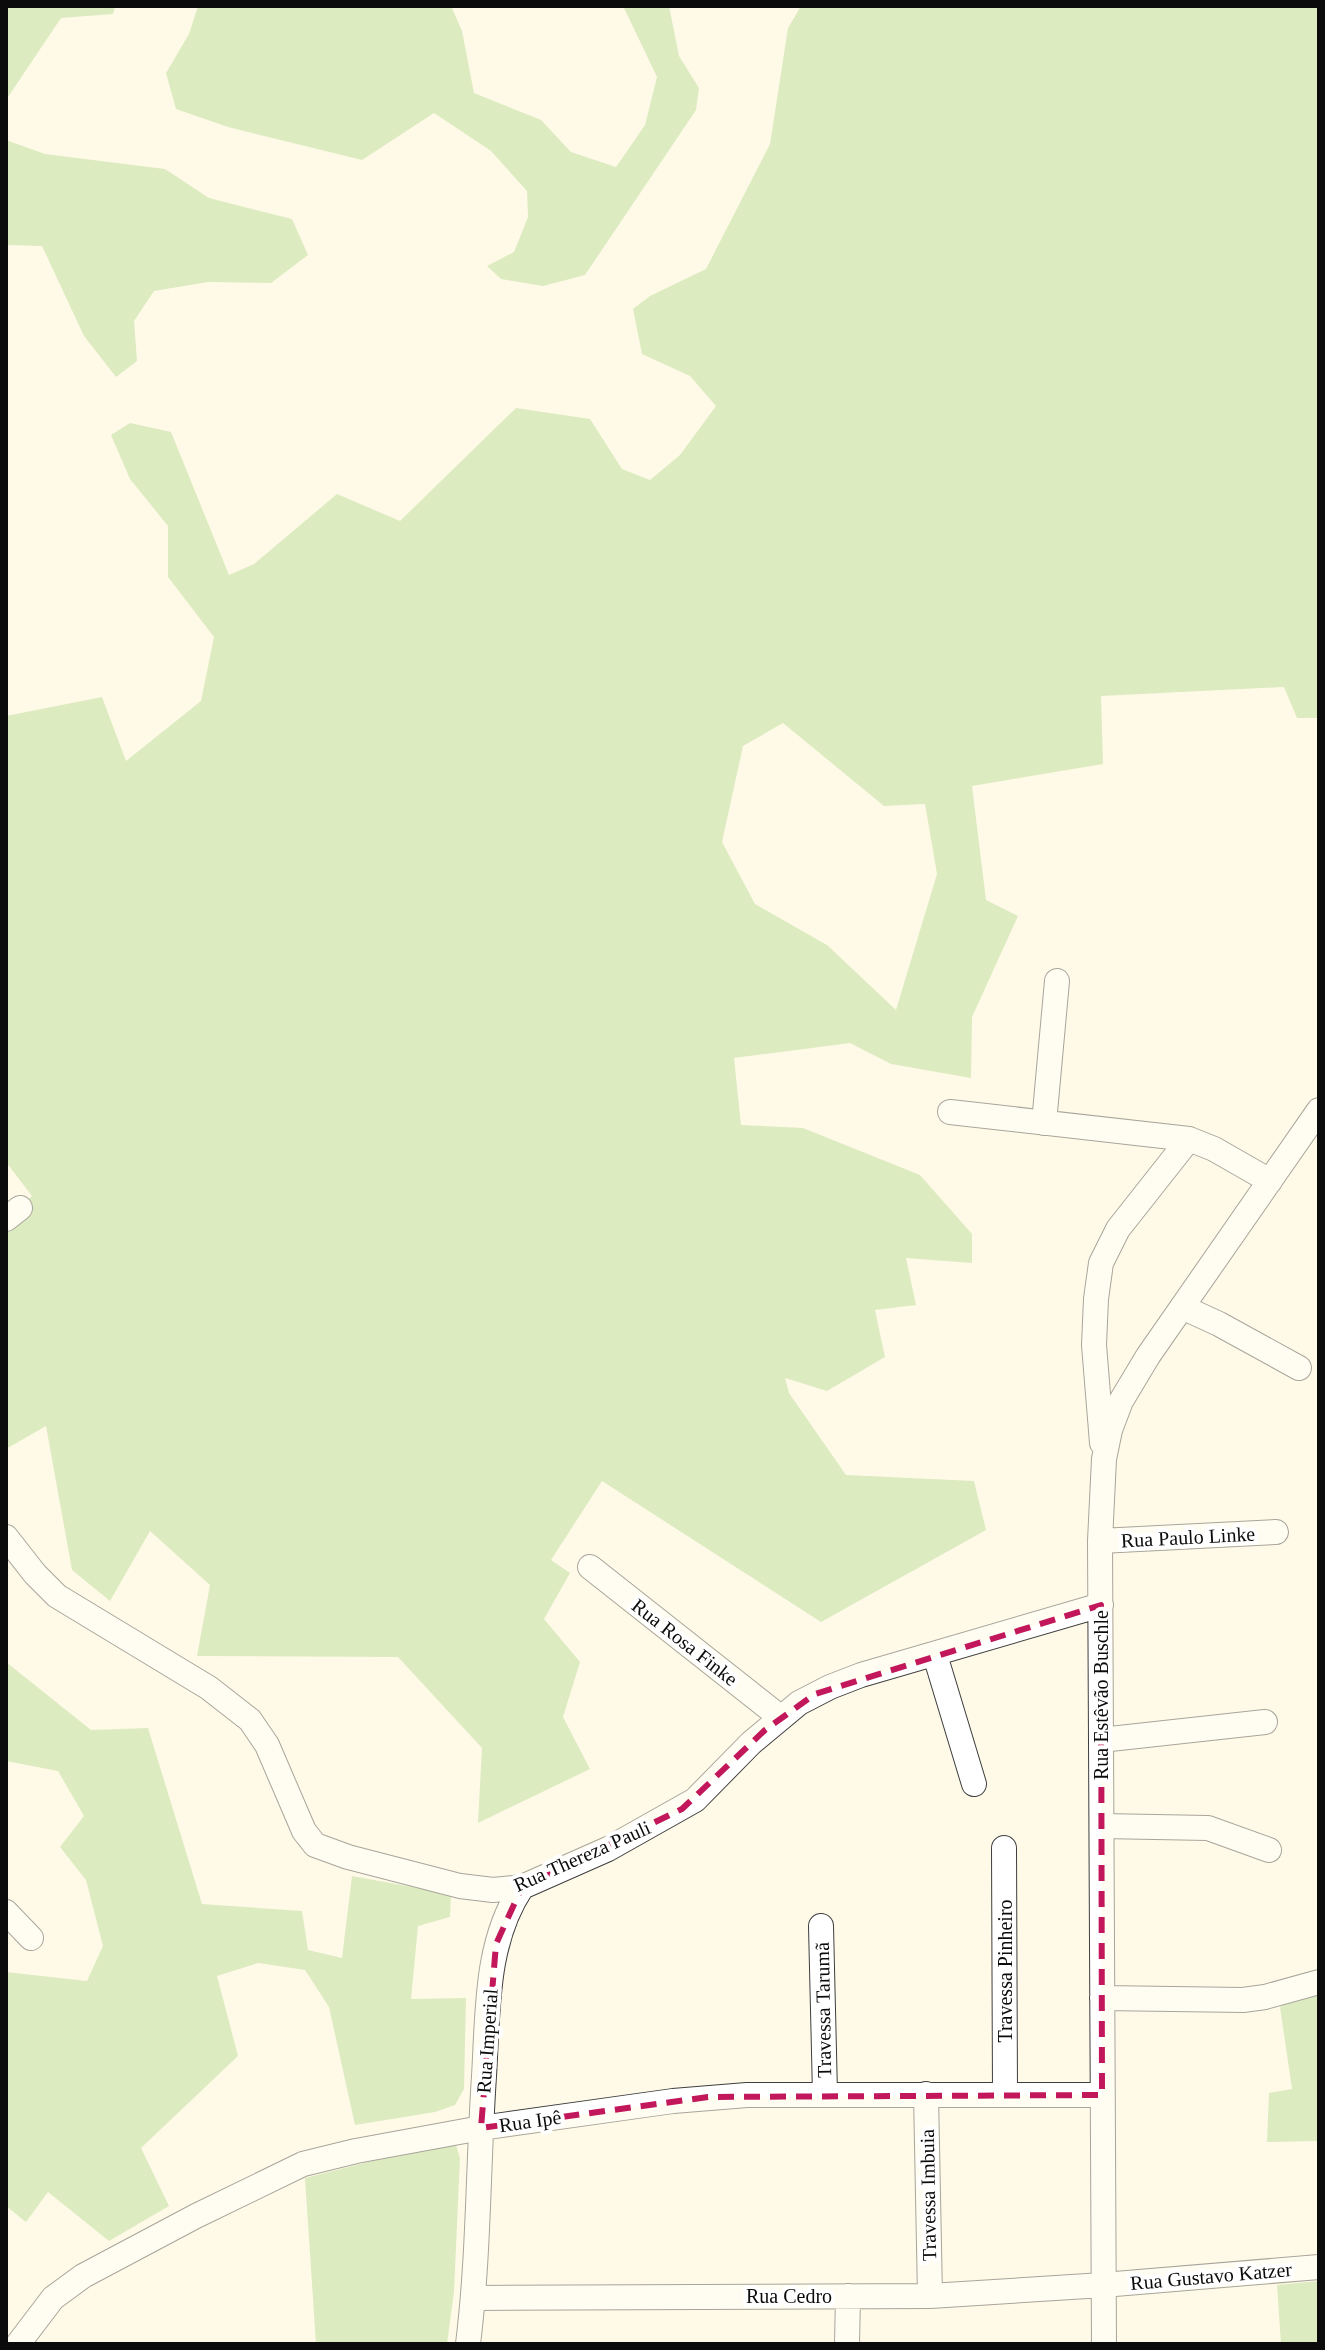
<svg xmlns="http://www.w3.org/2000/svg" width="1325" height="2350" font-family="'Times New Roman',serif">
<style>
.forest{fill:#b4d992;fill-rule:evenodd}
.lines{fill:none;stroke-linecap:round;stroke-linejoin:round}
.minor-casing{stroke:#3e3e3e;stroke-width:26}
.minor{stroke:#fff;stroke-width:24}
.marked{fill:none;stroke:#c2185b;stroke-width:6;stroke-dasharray:16 10;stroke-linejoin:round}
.labels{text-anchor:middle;stroke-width:8;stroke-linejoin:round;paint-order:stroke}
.street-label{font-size:20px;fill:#0b0b0b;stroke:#fff}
</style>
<rect width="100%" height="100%" fill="#fffae8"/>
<path class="forest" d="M6,6H115L113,14L61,18L6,100Z
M198,6H451L462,31L474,93L541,120L571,152L616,167L645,125L657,77L623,6H669L679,56L699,88L696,110L585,275L543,286L501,279L487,266L514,252L528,217L527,191L491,151L434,113L362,160L228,127L176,109L166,73L189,34Z
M801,6H1319V718H1297L1284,687L1101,696L1103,764L972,786L986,900L1018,916L972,1017L971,1078L891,1064L850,1043L734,1058L741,1125L803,1128L920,1175L972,1234V1263L906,1258L916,1305L875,1310L885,1357L827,1391L785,1378L789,1393L846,1475L974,1481L986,1530L821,1622L602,1481L551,1560L570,1573L544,1619L580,1662L563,1717L590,1769L478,1823L482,1748L398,1657L197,1656L210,1585L150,1531L110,1601L72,1570L46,1426L6,1449V1218L32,1196L6,1162V716L102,697L126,761L201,701L214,637L168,577V526L130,479L111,435L130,423L171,432L229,575L254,564L337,494L400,521L516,408L590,419L622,469L650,480L680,455L716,406L690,376L642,354L633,309L650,296L706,269L770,144L788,28ZM783,723L884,806L925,804L937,874L896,1010L827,945L755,904L722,842L743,746Z
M6,140L45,154L165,169L209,198L292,219L308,255L271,283L208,282L154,291L134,321L137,361L116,377L84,336L42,246L6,245Z
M6,1662L91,1730L148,1728L202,1904L302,1911L308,1950L342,1958L352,1876L451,1894L450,1917L418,1926L411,1999L466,1998L464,2089L455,2105L435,2112L355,2125L329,2007L305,1970L258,1963L217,1976L238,2056L141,2148L169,2206L109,2241L48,2192L26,2222L6,2206V1972L87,1981L103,1946L86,1880L60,1847L84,1816L58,1771L6,1761Z
M1305,1991L1319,1997V2141L1267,2142L1269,2093L1292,2089L1280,2007Z
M443,2143L456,2145L460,2158L454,2292L447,2344H316L305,2178Z
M1319,2281V2344H1281L1277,2285Z"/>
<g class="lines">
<defs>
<path id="minor" d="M950,1112L1189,1139
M1044,1123L1057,981
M6,1219L20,1208
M1182,1307L1219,1324L1299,1368
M1102,1443L1094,1345L1096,1299L1101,1263L1118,1229L1189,1139L1214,1149L1270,1181
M6,1537L35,1574L57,1596L209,1688L250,1720L267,1745L304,1831L315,1845L348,1857L460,1886L493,1890L522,1887L608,1849L695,1800L751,1743L799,1703L830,1687L861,1675L1101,1605
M1100,1541L1276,1532
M590,1567L780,1717
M935,1655L974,1784
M1101,1740L1265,1722
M1102,1826L1208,1828L1269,1850
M1004,1848L1005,2094
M6,1912L31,1938
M821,1926L825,2094
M1102,1998L1243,2000L1265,1997L1319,1982
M926,2094L930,2296
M474,2298L930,2296L1103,2285L1319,2267
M18,2344L53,2298L83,2276L196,2216L303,2164L356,2151L481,2128L673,2101L747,2095H1102
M468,2344C479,2255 478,2165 484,2076C488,2012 485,1942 522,1887
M847,2344L848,2296
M1104,2344L1100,1541L1104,1459L1110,1430L1121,1401L1148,1356L1319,1110"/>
</defs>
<use href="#minor" class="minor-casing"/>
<use href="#minor" class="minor"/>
</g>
<path d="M0 0H1325V2350H0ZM1101,1605L1102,2095L708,2097L481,2128L496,1944L522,1887L682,1809L765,1730L815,1694Z" fill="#fffae8" fill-opacity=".55" fill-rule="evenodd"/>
<path class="marked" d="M1101,1605L1102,2095L708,2097L481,2128L496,1944L522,1887L682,1809L765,1730L815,1694Z"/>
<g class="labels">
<g class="street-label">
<text transform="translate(1188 1537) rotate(-3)" y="7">Rua Paulo Linke</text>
<text transform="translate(685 1642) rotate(38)" y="7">Rua Rosa Finke</text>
<text transform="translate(1101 1695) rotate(-90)" y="7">Rua Estêvão Buschle</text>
<text transform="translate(582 1856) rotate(-24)" y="7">Rua Thereza Pauli</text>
<text transform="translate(1005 1971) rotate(-90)" y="7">Travessa Pinheiro</text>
<text transform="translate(823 2010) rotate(-91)" y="7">Travessa Tarumã</text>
<text transform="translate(487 2041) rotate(-86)" y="7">Rua Imperial</text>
<text transform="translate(530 2121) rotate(-8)" y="7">Rua Ipê</text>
<text transform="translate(928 2195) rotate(-91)" y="7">Travessa Imbuia</text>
<text transform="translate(1211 2276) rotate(-5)" y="7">Rua Gustavo Katzer</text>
<text x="789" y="2303">Rua Cedro</text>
</g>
</g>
<rect width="1325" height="2350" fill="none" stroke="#0b0b0b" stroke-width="16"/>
</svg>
